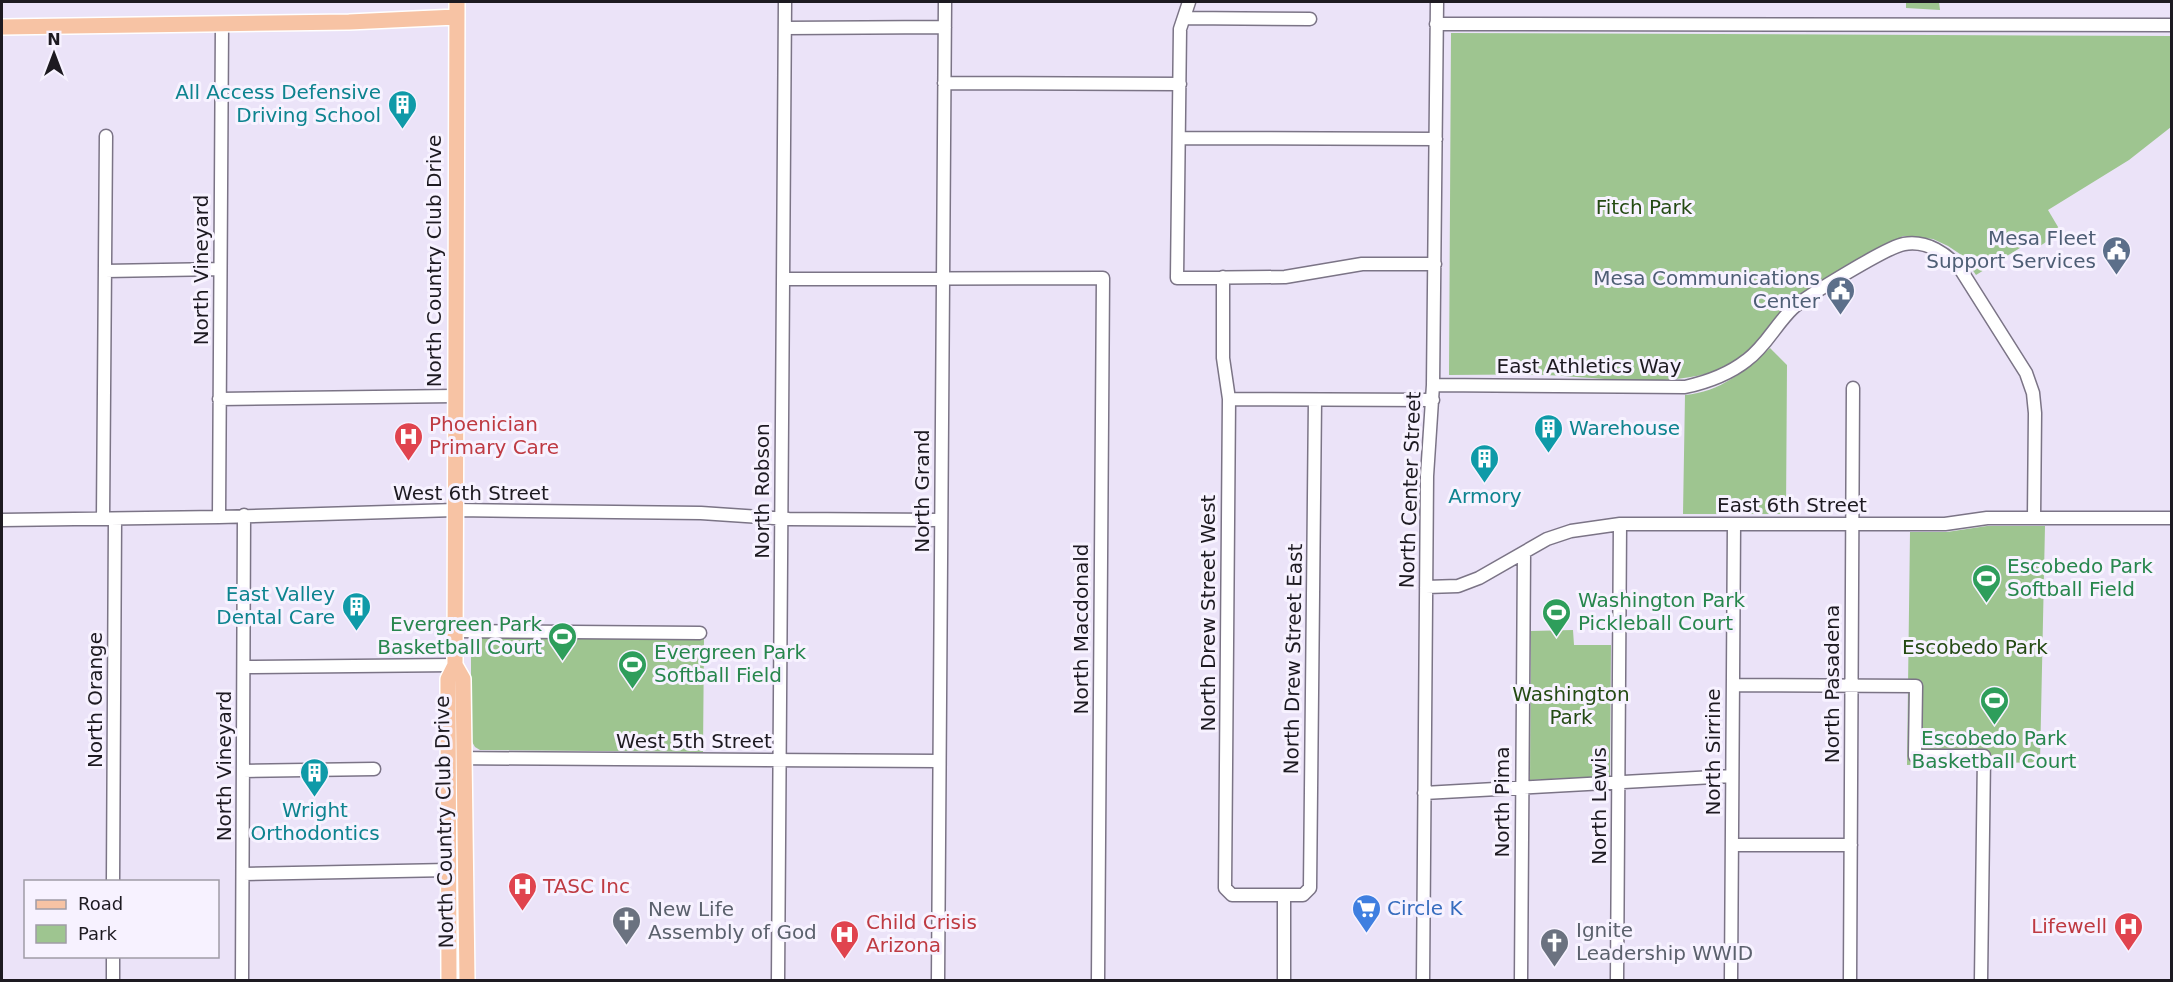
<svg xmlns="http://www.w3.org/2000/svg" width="2173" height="982" font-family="'DejaVu Sans',sans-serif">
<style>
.green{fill:#9ec590}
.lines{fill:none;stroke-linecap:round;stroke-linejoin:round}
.minor-casing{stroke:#7b7486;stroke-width:15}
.major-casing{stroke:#fff;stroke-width:18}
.minor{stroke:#fff;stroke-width:12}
.major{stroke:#f7c3a4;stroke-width:15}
.labels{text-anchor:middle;stroke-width:6;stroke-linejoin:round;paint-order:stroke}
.culture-label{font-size:20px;fill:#0d838f;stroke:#f7f2ff;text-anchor:end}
.park-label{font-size:20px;fill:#244a13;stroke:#f7f2ff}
.service-label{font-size:20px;fill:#4e5e75;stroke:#f7f2ff;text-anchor:end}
.street-label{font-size:20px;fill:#1d1a21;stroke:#f7f2ff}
.health-label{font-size:20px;fill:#be3a42;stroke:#f7f2ff;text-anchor:start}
.leisure-label{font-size:20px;fill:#27864d;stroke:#f7f2ff;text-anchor:start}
.shop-label{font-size:20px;fill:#366cbe;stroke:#f7f2ff;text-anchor:start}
.worship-label{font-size:20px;fill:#5b616d;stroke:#f7f2ff;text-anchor:start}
</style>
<rect width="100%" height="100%" fill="#ebe3f8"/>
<path class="green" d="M1906,2H1939L1940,10L1906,8Z
M1451,33L2171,36V127L2129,160L2048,210L2061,232L2040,246L2033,240L1976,275L1963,256L1948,246L1933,239L1903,236L1802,293C1774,314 1758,349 1726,366C1681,390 1596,377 1545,375C1513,374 1481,375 1449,375Z
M1770,348L1787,365L1786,514H1683L1685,395C1720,392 1745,371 1770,348Z
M1987,526H2045L2040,762L1907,765L1910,532H1947Z
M1573,630L1574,645H1611L1610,776L1530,780L1531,631Z
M479,637H704L703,752L480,750L475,747L471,740V647L474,641Z"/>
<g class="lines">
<defs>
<path id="minor" d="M1189,2L1180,29L1177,278L1285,277L1362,264H1435
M1184,18L1310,19
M1436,24L2172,25
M785,28L945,27
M944,83L1180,84
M1179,138L1436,139
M105,271L220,269
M1223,277V358L1229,399L1225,888L1232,895H1303L1310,888L1315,400
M783,279L1103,278L1098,980
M1433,385L1685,387C1708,382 1728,375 1747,360C1766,346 1776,324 1793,308C1807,296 1887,247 1904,244C1927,240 1947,254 1961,270L2026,373L2033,393L2035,413L2034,518
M219,399L455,396
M1229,399L1433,400
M219,517L222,23
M103,519L106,136
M2,520L219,517L455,510L701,513L789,519L941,520
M1426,587L1458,586L1479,578L1547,539L1571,531L1620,524H1945L1987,518H2172
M455,631L700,633
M244,667L455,665
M1733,685L1916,686L1915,756H1984L1981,980
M448,758L939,761
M243,771L374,769
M1424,793L1732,776
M1732,845H1851
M243,874L449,870
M113,882L115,519
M1284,895V980
M113,980V956
M242,980L244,515
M778,980L785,2
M938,980L945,2
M1423,980L1427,476L1433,385L1437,2
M1521,980L1524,553
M1617,980L1620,524
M1731,980L1734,524
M1850,980L1853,388"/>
<path id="major" d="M2,27L349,22L456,17
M455,665L463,679L467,980
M449,980L448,687V679L455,665L457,2"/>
</defs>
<use href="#minor" class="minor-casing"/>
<use href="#major" class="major-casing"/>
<use href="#minor" class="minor"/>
<use href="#major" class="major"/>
</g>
<defs>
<symbol id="building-pin" viewBox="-11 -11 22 30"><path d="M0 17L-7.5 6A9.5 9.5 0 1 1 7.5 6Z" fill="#0f9aa8" stroke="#f7f2ff"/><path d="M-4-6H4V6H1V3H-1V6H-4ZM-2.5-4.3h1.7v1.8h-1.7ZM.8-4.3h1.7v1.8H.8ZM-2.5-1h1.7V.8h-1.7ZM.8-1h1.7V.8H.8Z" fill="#fff"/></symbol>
<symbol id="civic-pin" viewBox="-11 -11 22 30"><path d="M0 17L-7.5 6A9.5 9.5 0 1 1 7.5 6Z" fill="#5c6f8a" stroke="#f7f2ff"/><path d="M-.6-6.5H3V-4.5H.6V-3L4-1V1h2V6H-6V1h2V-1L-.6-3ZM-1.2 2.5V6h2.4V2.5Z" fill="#fff"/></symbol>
<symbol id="hospital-pin" viewBox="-11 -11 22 30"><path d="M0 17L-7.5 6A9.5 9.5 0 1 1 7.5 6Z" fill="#e0444e" stroke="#f7f2ff"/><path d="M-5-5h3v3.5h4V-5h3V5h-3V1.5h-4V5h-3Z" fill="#fff"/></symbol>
<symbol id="stadium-pin" viewBox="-11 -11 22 30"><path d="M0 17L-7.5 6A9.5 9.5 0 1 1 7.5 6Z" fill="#2e9e5b" stroke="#f7f2ff"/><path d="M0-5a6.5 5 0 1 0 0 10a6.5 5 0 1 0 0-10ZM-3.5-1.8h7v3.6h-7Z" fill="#fff"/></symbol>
<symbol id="supermarket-pin" viewBox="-11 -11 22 30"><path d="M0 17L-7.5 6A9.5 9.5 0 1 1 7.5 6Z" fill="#3f7fe0" stroke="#f7f2ff"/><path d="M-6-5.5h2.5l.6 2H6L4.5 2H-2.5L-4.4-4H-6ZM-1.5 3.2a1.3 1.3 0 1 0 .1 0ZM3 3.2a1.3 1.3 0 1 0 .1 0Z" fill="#fff"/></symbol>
<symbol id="church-pin" viewBox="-11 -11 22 30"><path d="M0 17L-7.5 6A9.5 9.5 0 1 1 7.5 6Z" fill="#6b7280" stroke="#f7f2ff"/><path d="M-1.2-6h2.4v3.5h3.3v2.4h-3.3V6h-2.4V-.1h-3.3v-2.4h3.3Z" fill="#fff"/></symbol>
</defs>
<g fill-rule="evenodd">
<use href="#building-pin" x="386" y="88" width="33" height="45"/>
<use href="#civic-pin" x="2100" y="234" width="33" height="45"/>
<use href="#civic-pin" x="1824" y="274" width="33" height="45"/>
<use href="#building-pin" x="1532" y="412" width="33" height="45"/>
<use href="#hospital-pin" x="392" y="420" width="33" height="45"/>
<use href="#building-pin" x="1468" y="442" width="33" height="45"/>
<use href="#stadium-pin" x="1970" y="562" width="33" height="45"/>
<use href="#building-pin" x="340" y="590" width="33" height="45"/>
<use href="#stadium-pin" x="1540" y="596" width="33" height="45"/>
<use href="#stadium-pin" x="546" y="620" width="33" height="45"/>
<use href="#stadium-pin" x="616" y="648" width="33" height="45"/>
<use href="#stadium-pin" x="1978" y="684" width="33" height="45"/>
<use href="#building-pin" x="298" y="756" width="33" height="45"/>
<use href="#hospital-pin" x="506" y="870" width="33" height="45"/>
<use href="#supermarket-pin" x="1350" y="892" width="33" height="45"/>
<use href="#church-pin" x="610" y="904" width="33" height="45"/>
<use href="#hospital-pin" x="2112" y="910" width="33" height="45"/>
<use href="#hospital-pin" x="828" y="918" width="33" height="45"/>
<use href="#church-pin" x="1538" y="926" width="33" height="45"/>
</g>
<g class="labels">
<g class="culture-label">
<text x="381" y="99">All Access Defensive<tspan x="381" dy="23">Driving School</tspan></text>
<text x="1569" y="435" text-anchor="start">Warehouse</text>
<text x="1485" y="503" text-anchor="middle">Armory</text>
<text x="335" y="601">East Valley<tspan x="335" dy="23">Dental Care</tspan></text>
<text x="315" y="817" text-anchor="middle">Wright<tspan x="315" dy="23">Orthodontics</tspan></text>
</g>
<g class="park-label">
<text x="1644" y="214">Fitch Park</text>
<text x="1975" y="654">Escobedo Park</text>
<text x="1571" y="701">Washington<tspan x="1571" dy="23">Park</tspan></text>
</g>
<g class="service-label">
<text x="2096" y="245">Mesa Fleet<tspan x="2096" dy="23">Support Services</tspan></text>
<text x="1820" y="285">Mesa Communications<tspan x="1820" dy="23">Center</tspan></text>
</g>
<g class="street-label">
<text transform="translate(434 261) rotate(-90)" y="7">North Country Club Drive</text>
<text transform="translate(201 270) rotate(-90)" y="7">North Vineyard</text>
<text x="1589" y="373">East Athletics Way</text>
<text transform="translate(1410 490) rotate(-88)" y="7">North Center Street</text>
<text transform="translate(762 491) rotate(-90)" y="7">North Robson</text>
<text transform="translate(922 491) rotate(-90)" y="7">North Grand</text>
<text x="471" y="500">West 6th Street</text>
<text x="1792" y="512">East 6th Street</text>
<text transform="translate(1208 613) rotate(-90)" y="7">North Drew Street West</text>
<text transform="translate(1081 629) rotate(-90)" y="7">North Macdonald</text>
<text transform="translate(1293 659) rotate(-89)" y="7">North Drew Street East</text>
<text transform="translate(1832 684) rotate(-90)" y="7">North Pasadena</text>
<text transform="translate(95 700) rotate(-90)" y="7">North Orange</text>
<text x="694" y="748">West 5th Street</text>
<text transform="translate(1713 752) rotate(-90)" y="7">North Sirrine</text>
<text transform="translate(224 766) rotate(-90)" y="7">North Vineyard</text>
<text transform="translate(1502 802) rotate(-90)" y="7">North Pima</text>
<text transform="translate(1599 806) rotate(-90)" y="7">North Lewis</text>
<text transform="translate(444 822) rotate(-91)" y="7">North Country Club Drive</text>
</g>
<g class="health-label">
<text x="429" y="431">Phoenician<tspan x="429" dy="23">Primary Care</tspan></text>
<text x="543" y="893">TASC Inc</text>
<text x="866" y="929">Child Crisis<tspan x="866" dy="23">Arizona</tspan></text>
<text x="2107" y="933" text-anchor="end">Lifewell</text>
</g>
<g class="leisure-label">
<text x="2007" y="573">Escobedo Park<tspan x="2007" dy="23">Softball Field</tspan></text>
<text x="1578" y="607">Washington Park<tspan x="1578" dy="23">Pickleball Court</tspan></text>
<text x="542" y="631" text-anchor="end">Evergreen Park<tspan x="542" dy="23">Basketball Court</tspan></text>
<text x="654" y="659">Evergreen Park<tspan x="654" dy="23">Softball Field</tspan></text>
<text x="1994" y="745" text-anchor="middle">Escobedo Park<tspan x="1994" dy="23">Basketball Court</tspan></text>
</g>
<g class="shop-label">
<text x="1387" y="915">Circle K</text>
</g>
<g class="worship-label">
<text x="648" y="916">New Life<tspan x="648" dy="23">Assembly of God</tspan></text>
<text x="1576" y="937">Ignite<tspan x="1576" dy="23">Leadership WWID</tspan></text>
</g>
</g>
<rect width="2173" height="982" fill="none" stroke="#1d1a21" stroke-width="6"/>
<rect x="24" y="880" width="195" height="78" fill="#f7f2ff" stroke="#a09ca6" stroke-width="1.5"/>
<rect x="36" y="900" width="30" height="9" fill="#f7c3a4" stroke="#a09ca6" stroke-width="1.5"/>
<text x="78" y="910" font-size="18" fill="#1d1a21">Road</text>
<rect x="36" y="925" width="30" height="18" fill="#9ec590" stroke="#a09ca6" stroke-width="1.5"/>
<text x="78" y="940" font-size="18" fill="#1d1a21">Park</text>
<g transform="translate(54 54)" stroke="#f7f2ff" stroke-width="4.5" paint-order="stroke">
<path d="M0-4.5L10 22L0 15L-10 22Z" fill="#1d1a21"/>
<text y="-9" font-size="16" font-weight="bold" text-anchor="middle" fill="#1d1a21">N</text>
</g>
</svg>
